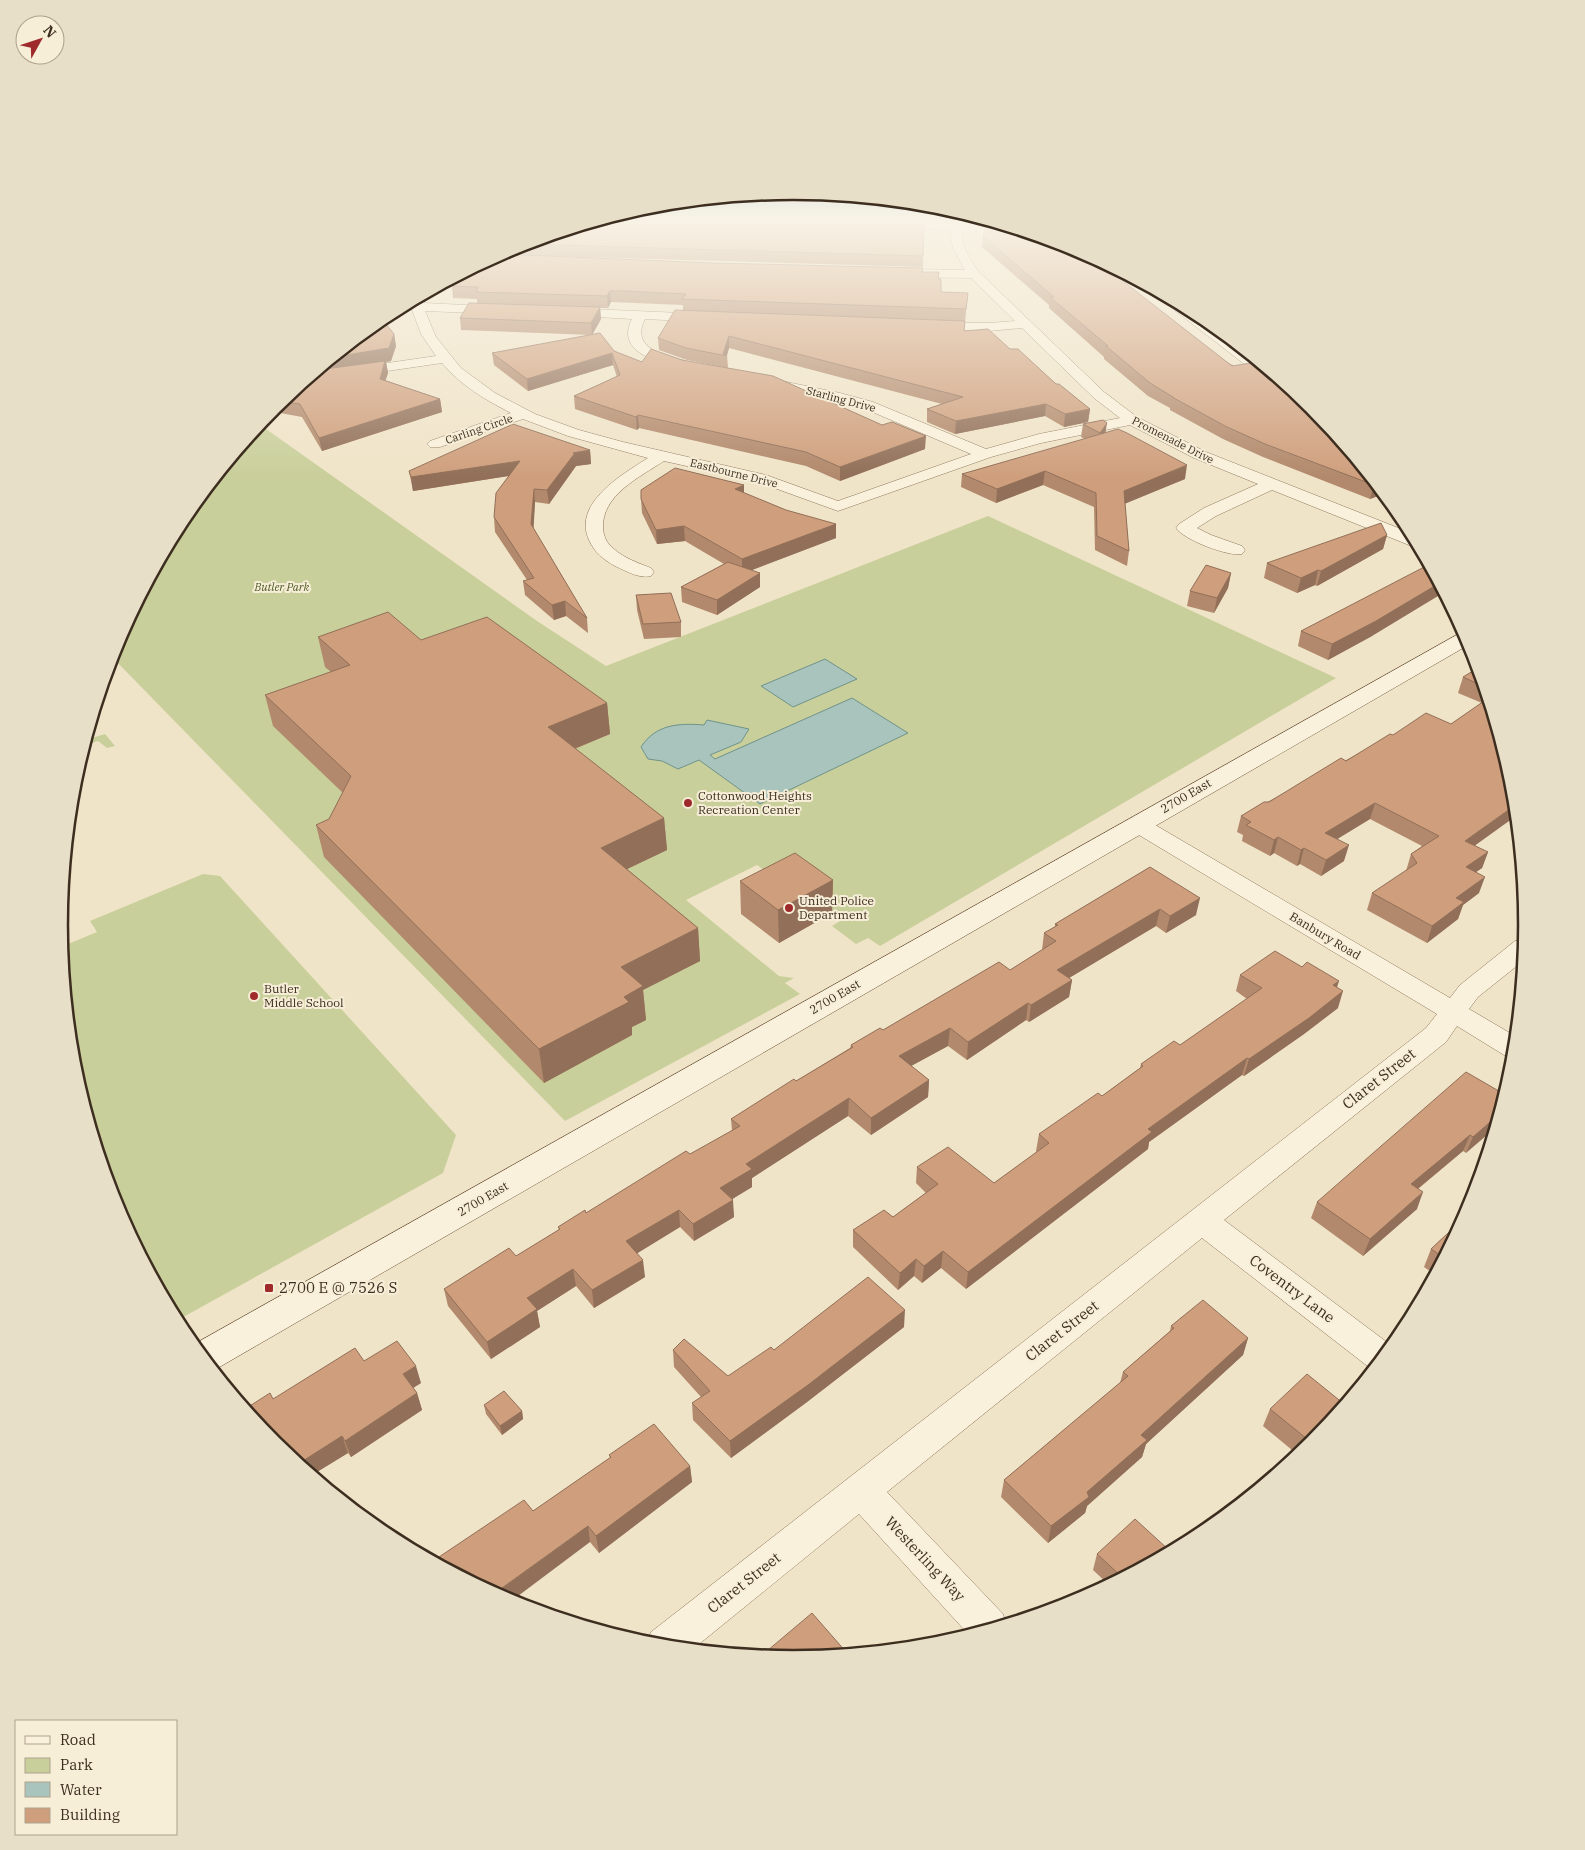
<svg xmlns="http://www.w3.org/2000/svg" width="1585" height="1850" font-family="'IBM Plex Serif',serif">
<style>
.green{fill:#c9cf9b}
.water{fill:#a9c4bc;stroke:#6f938a}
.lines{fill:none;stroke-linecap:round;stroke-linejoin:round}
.street-casing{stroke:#8d765c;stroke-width:1}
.secondary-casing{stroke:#6f573f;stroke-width:1}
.street{fill:#faf1dc;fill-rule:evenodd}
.secondary{fill:#faf1dc;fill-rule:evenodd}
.wall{fill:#b2896c}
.shaded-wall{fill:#916f58}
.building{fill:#cf9f7d;stroke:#916f58}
.poi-dot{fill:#9e2a2b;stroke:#f7eed8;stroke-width:2}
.labels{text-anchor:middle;stroke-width:4;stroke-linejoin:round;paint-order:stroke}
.far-street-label{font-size:11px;fill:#3d2e20;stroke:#f7eed8}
.far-park-label{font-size:11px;font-style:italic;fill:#4d5a26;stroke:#f7eed8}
.poi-label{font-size:12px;fill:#3d2e20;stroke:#f7eed8;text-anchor:start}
.street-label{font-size:12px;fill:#3d2e20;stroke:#f7eed8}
.near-street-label{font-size:15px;fill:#3d2e20;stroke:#f7eed8}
.near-poi-label{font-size:15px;fill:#3d2e20;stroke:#f7eed8;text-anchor:start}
.rim{fill:none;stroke:#3d2e20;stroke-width:2.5}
</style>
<rect width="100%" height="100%" fill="#f0e4c8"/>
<path class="green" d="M259,424L537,621L606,666L988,516L1336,678L880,946L868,938L856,944L832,926L842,920L780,874L773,877L757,865L686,900L779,976L794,978L785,983L800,994L565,1121L111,656L115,644L183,517Z
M105,734L115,746L107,748L98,741L84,746L85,740Z
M203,874L220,876L456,1135L443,1173L176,1321L114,1206L73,1068L61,947L97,932L90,921Z"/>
<path class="water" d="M825,659L857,679L793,707L761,686Z
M852,698L908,733L760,804L699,760L678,769L662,761L648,759L641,747C656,724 679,723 704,725L707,720L749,729L741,742L710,755L715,759Z"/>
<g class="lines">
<defs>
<path id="street" d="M952,218H963C959,239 966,255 978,271L1104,392L1137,417L1206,452L1411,533L1418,546L1409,545L1272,490L1216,516L1197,528L1211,535L1242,546L1245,550L1242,554C1229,557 1184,540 1176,528L1179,524L1204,508L1258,484L1194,458L1130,425L1041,443L991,457L838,511L755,481L664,461C640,477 601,495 603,529C604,537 607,544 614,549C624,558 638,563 651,568L654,572L651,576C639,579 626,571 615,566C604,560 594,552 589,540C572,503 623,474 648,458L568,436L523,419L440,447H430L427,444L430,441L511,413C486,400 461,386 442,363L353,376L346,372L353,368L436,356L421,334L412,310L397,308L412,303V300L423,294L425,297L424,303L505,307L506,310L500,314L425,311L436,337L461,368L495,393L535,414L579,430L623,442L766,475L838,501L971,454L863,408L767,386L765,383L767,380L772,379L840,393L873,402L986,449L1039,434L1120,418L1094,398L1022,328L989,331L927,329L925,326L927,323L932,322L989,323L1015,321L971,278L906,277L900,273L906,269L965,270L953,248L950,230L891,228L885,225L891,222L951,224Z
M1160,293L1189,309L1285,385L1284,387H1274L1160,299L1158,296Z
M567,308L704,314L710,318L704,322L645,319C630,349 664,355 686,361L688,364L681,368C657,362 615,352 632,319L562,315L561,312L562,309Z
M1137,817L1145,819L1450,998L1460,985L1515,941L1525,939L1523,961L1478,997L1469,1009L1515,1036L1513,1057L1504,1055L1457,1026L1446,1042L1224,1220L1392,1346L1373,1369L1370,1368L1202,1238L887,1492L1003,1614L1006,1623L969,1635L859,1514L693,1649L646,1644L651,1632L1426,1028L1437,1014L1129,829L1125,824L1129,819Z"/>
<path id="secondary" d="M1464,631L1470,644L216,1369L213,1370L193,1345Z"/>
</defs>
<use href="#street" class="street-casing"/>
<use href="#secondary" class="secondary-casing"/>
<use href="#street" class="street"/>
<use href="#secondary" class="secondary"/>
</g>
<path class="wall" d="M607,218H924L923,267L548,256L922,272L939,279L941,292L968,293L964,331L1010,349L1090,409L1088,422L1064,427L1045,416L955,434L927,422V409L942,404L729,348L727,355L728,368L687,360L659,350L658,338L683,311V305L611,302L608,308H600L601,319L592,335L461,330L460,318L477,303V299L453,298L452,286L460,276H457L512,247Z
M983,236L1312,406L1383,494L1370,499L1263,457L1223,439L1170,410V408L1148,396L1104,359V357L1049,308V305L982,247Z
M381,318L394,334L396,346L391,361L386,362L388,373L385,380L440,399L442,412L322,451L302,417L269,411L274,406Z
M614,351L642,362L925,449L840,481L806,466L639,428L637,430L575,409L574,396L617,377L613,365L528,391L494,365L492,353Z
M1083,424L1105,433L1185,479L1125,503L1129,551L1127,566L1095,550L1094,507L1043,485L996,503L961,487L962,474L1085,439L1081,437Z
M590,450L591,464L576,466L549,504L535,502L533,528L587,618L588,633L566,616L554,620L525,595L523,581L527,580L495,532L494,517L508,476L413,491L409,471Z
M744,493L836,538L751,570L760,587L717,615L682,602L681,587L724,564L685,541L657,544L642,513L641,499Z
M1387,535L1383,549L1317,586L1315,585L1297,593L1264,578L1267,563Z
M1231,573L1228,588L1214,613L1187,606L1190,591Z
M636,595L681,622V637L644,639L637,610Z
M1301,631L1372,636L1328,660L1298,646Z
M318,637L421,640L607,703L610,734L575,749L664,818L667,850L627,869L698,928L700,961L643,990L646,1020L632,1027V1035L544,1083L324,857L316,825L329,819L343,793L273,726L265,695L331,672L325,667Z
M1478,668L1512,782L1475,846L1488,852L1482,868L1476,872L1479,893L1463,905L1458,919L1427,943L1367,910L1372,893L1406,871L1411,854L1422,846L1370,819L1337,839L1344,861L1321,876L1300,864L1297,866L1274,853L1270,856L1242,841L1243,835L1237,832L1241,816L1393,735L1451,724L1482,703L1458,693L1463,677Z
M1150,867L1196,915L1166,933L1156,926L1069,978L1072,980L1069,997L1029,1022L1026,1020L967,1060L948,1046L911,1066L929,1080L928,1097L871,1135L848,1116L752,1178V1187L732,1199L734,1217L694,1241L680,1227L637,1253L645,1277L594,1308L576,1286L537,1311L540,1327L491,1359L448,1306L444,1289L516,1256L559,1230L558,1227L586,1213L732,1131L731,1119L796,1081L850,1048L851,1045L1010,970L1042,950L1044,933L1055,927V924Z
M833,880L832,913L779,943L741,914L740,881Z
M1240,975L1337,988L1338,1008L1304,1034L1244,1076L1242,1075L1149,1142L1148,1149L966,1289L941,1268L922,1283L914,1276L898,1290L853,1247V1230L893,1217L926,1193L916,1183L917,1167L994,1183L1037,1152L1036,1151L1039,1134L1102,1096L1140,1068L1141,1064L1180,1045L1247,999L1236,991Z
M1504,1094L1466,1153L1463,1151L1418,1189L1417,1209L1363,1256L1311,1218L1317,1202Z
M1464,1218L1434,1274L1424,1267L1431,1249Z
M1171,1326L1248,1338L1243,1355L1146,1444L1142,1457L1087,1506L1085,1513L1048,1543L1001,1497L1004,1480L1120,1383L1123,1372L1170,1331Z
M904,1327L807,1402L731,1458L693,1420L692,1403L701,1397L674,1367L673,1350L728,1376L774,1350Z
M364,1361L421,1383L413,1388L417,1393L422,1410L351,1457L348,1453L312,1475L273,1444V1399Z
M1344,1404L1311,1444L1298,1455L1263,1426L1270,1409Z
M484,1405L522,1411L523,1419L502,1435L486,1414Z
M609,1455L690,1466L692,1482L599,1553L590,1542L533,1511L610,1458Z
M1170,1551L1108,1584L1093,1570L1097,1554Z"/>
<path class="shaded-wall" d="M610,291L611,302L608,308L607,296Z
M600,307L601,319L592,335L591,323Z
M394,334L396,346L391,361L386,362L388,373L382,391L317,370L334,357Z
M729,336V348L727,355L723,354Z
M612,353L613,365L528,391L527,379Z
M440,399L442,412L322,451L319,438Z
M1046,404L1045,416L955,434L956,421Z
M1090,409L1088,422L1064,427L1065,414Z
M638,415L639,428L637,430L636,417Z
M1107,423L1105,436L1098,446L1100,433Z
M926,436L925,449L840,481V467Z
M590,450L591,464L576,466L549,504L547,490L573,453Z
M520,461L522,474L413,491L411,477Z
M1187,465L1185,479L1122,505L1124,491Z
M1045,471L1043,485L996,503L997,489Z
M1376,484L1383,494L1370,499L1374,485Z
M744,485V499L735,489Z
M534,489L535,502L533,539L531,524Z
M836,524V538L742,574V559Z
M684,526L685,541L657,544L656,530Z
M1387,535L1383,549L1317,586L1321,571Z
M1318,570L1315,585L1297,593L1301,578Z
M760,573V587L717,615V600Z
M1231,573L1228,588L1214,613L1217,598Z
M1438,584L1443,593L1372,636L1328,660L1332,644Z
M565,601L566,616L554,620L552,605Z
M607,703L610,734L551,758L548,727Z
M1375,803L1370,819L1321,849L1325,833Z
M1514,806L1516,816L1459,857L1465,841Z
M664,818L667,850L604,880L601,848Z
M1278,837L1274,853L1270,856L1274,840Z
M1349,845L1344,861L1321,876L1326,860Z
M1304,848L1300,864L1297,866L1301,850Z
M1488,852L1482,868L1460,883L1466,867Z
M1485,877L1479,893L1463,905L1458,919L1427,943L1432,926L1456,898Z
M833,880L832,913L779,943L778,910Z
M1200,898L1196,915L1166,933L1170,916Z
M1160,909L1156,926L1054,987L1057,970Z
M698,928L700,961L643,990L646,1020L632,1027V1035L544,1083L539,1049L621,967Z
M1072,980L1069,997L1029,1022L1031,1005Z
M1339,981L1334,997L1333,985Z
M1343,991L1338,1008L1304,1034L1244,1076L1249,1059Z
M1028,1003L1026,1020L967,1060L968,1042Z
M950,1028L948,1046L898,1073L899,1056Z
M1247,1058L1242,1075L1149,1142L1148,1149L966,1289L968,1272L1148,1129Z
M929,1080L928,1097L871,1135V1118Z
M849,1098L848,1116L752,1178V1187L721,1206L720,1188L746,1164Z
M1498,1115L1494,1129L1466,1153L1473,1137Z
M1470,1135L1463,1151L1404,1200L1411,1184Z
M1423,1192L1417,1209L1363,1256L1370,1239Z
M733,1200L734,1217L694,1241L693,1224Z
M679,1210L680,1227L628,1259L626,1241Z
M943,1251L941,1268L922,1283L924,1266Z
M916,1259L914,1276L898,1290L900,1273Z
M643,1260L645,1277L594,1308L592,1290Z
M573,1269L576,1286L537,1311L540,1327L491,1359L487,1342L527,1298Z
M905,1310L904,1327L807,1402L731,1458L730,1441Z
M1248,1338L1243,1355L1146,1444L1142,1457L1087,1506L1085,1513L1048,1543L1051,1526L1087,1492L1141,1435Z
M416,1366L421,1383L408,1391L403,1374Z
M417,1393L422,1410L351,1457L345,1441Z
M522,1411L523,1419L502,1435L500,1426Z
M342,1436L348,1453L312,1475L298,1464Z
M690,1466L692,1482L599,1553L596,1536Z
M588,1526L590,1542L510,1602L496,1594L495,1593Z"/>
<path class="building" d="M607,218H837L924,221L923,256L521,244Z
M988,221L1074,247L1092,257L1232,366L1257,362H1258L1312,406L1376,484L1374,485L1265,444L1225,426L1172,397H1173L1150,383L1106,346H1108L1050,297H1054L983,236Z
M500,254L714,263L923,268L922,272H939L938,279H941V292L968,293L966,309L682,299L686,294L624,291H610L607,296L476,292L478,287L452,286L463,273Z
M469,303L600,307L591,323L460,318Z
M675,310L965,321L964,331L988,329L1010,349H1018L1056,384H1059L1090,409L1065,414L1046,404L956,421L927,409L963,397L729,336L723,354L727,356L686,348L658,338Z
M381,318L394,334L389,348L334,357Z
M600,333L614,351L642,362L651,349L682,360L773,376L882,425L892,422L926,436L840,467L806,452L638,415L636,417L574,396L620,375L612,353L527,379L492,353Z
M385,361L380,379L440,399L319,438L300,404L280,401L320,368L325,369Z
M1103,420L1107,423L1100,433L1083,424Z
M513,424L590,450L573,453H575L547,490L534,489L531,524L587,618L565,601L552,605L523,581L534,578L494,517L496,493L520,461L411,477L409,471Z
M1118,429L1127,433L1187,465L1124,491L1129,551L1097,536L1096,493L1045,471L997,489L962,474Z
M675,468L744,485L735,489L786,510L836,524L742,559L684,526L656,530L641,499V490Z
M1381,523L1387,535L1321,571L1318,570L1301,578L1267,563Z
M728,562L760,573L717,600L681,587Z
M1206,565L1231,573L1217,598L1190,591Z
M1428,565L1438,584L1376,621L1332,644L1301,631Z
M671,593L681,622L643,624L636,595Z
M388,612L421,640L487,617L607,703L548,727L664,818L601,848L698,928L621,967L643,986L624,997L629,1002L539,1049L316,825L329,819L351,776L265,695L350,665L318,637Z
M1478,668L1483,686L1463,677Z
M1487,699L1512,782L1514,806L1465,841L1488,852L1466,867L1485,877L1456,898L1464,902L1432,926L1372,893L1417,863L1411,854L1439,836L1375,803L1325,833L1349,845L1326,860L1304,848L1301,850L1278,837L1274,840L1246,825L1251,822L1241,816L1264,802H1269L1341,758L1346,761L1390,734L1393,735L1426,713L1451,724Z
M795,853L833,880L778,910L740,881Z
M1150,867L1200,898L1170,916L1160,909L1057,970L1072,980L1031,1005L1028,1003L968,1042L950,1028L899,1056L929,1080L871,1118L849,1098L746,1164L752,1169L720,1188L733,1200L693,1224L679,1210L626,1241L643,1260L592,1290L573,1269L527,1298L537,1309L487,1342L444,1289L509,1248L516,1256L560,1229L558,1227L585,1210L586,1213L686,1151L690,1154L740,1126L731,1119L794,1079L796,1081L853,1047L851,1045L880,1028L883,1030L999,962L1010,970L1056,941L1044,933L1058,925L1055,924Z
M1275,951L1302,967L1307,962L1339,981L1333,985L1343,991L1309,1018L1249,1059L1247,1058L1148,1129L1152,1132L968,1272L943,1251L924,1266L916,1259L900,1273L853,1230L884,1210L893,1217L938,1184L917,1167L948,1147L994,1183L1049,1143L1039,1134L1098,1093L1102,1096L1143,1066L1141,1064L1174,1041L1180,1045L1262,988L1240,975Z
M1466,1072L1504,1094L1498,1115L1473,1137L1470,1135L1411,1184L1423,1192L1370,1239L1317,1202Z
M1464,1218L1443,1257L1431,1249Z
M868,1277L905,1310L808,1385L730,1441L692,1403L710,1391L673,1350L684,1339L728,1376L771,1347L774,1350Z
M1203,1300L1248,1338L1141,1435L1147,1440L1087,1492L1089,1497L1051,1526L1004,1480L1128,1376L1123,1372L1174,1328L1171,1326Z
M397,1341L416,1366L403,1374L417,1393L345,1441L342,1436L298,1464L273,1444L245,1409L270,1393L273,1399L355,1348L364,1361Z
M1307,1374L1344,1404L1312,1443L1270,1409Z
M504,1391L522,1411L500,1426L484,1405Z
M654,1424L690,1466L596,1536L588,1526L495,1593L497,1595L433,1561L524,1500L533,1511L611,1457L609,1455Z
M1135,1519L1170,1551L1122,1577L1097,1554Z
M812,1613L847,1653L792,1659L761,1656Z"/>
<linearGradient id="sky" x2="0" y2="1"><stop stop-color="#8fbad6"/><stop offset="0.46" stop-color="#f8f3e6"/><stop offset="1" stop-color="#f8f3e6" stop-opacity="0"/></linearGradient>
<rect width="1585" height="477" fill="url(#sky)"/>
<g class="poi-dot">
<circle cx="688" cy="803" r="5"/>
<circle cx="789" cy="908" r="5"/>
<circle cx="254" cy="996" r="5"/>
<rect x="264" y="1283" width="10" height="10" rx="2.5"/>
</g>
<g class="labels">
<g class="far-street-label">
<text transform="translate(841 399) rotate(15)" y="4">Starling Drive</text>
<text transform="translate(479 429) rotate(-19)" y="4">Carling Circle</text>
<text transform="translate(1173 440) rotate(27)" y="4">Promenade Drive</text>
<text transform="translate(734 473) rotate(14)" y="4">Eastbourne Drive</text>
</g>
<g class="far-park-label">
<text x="282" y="591">Butler Park</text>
</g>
<g class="poi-label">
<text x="698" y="800">Cottonwood Heights<tspan x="698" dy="14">Recreation Center</tspan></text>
<text x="799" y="905">United Police<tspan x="799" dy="14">Department</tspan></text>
<text x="264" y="993">Butler<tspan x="264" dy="14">Middle School</tspan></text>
</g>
<g class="street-label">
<text transform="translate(1186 796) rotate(-30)" y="4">2700 East</text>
<text transform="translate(1325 936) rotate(31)" y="4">Banbury Road</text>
<text transform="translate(835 997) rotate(-30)" y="4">2700 East</text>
<text transform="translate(483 1199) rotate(-30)" y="4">2700 East</text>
</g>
<g class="near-street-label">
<text transform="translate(1379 1079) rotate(-38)" y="5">Claret Street</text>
<text transform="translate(1292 1289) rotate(37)" y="5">Coventry Lane</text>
<text transform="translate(1062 1331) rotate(-38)" y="5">Claret Street</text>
<text transform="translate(925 1559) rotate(47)" y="5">Westerling Way</text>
<text transform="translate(744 1583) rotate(-38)" y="5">Claret Street</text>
</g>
<g class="near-poi-label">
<text x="279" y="1293">2700 E @ 7526 S</text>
</g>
</g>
<path d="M0 0H1585V1850H0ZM68 925a725 725 0 1 1 1450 0a725 725 0 1 1-1450 0Z" fill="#e8dfc9" fill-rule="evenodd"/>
<path class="rim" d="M68 925a725 725 0 1 1 1450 0a725 725 0 1 1-1450 0Z"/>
<rect x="15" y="1720" width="162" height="115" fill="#f7eed8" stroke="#ada18e"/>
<rect x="25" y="1736" width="25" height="8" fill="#faf1dc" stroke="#ada18e"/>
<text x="60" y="1745" font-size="15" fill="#3d2e20">Road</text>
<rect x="25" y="1758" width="25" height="15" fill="#c9cf9b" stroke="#ada18e"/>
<text x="60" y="1770" font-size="15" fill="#3d2e20">Park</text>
<rect x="25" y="1782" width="25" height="15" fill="#a9c4bc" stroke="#ada18e"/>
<text x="60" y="1795" font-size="15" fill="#3d2e20">Water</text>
<rect x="25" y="1808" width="25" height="15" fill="#cf9f7d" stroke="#ada18e"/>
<text x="60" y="1820" font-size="15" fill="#3d2e20">Building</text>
<g transform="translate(40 40) rotate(50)"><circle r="24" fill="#f7eed8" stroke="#ada18e"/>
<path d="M0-4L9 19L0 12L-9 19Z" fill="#9e2a2b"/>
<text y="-8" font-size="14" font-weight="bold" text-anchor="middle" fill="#3d2e20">N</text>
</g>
</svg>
